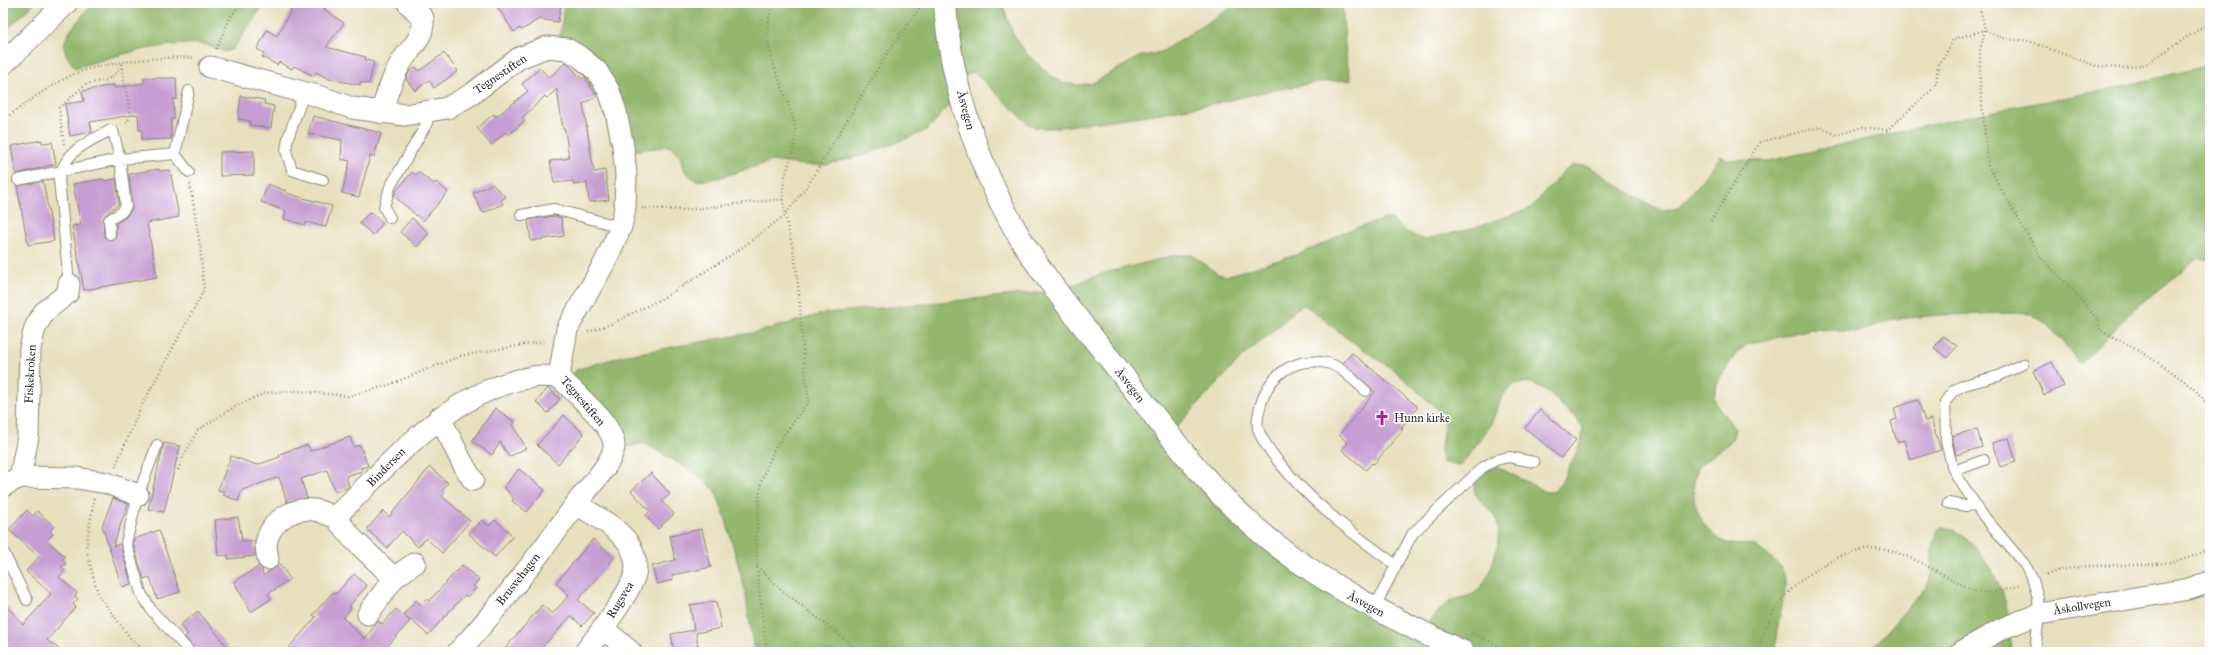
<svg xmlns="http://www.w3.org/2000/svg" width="2213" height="655" font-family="'IM FELL Great Primer',serif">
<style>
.forest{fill:#93b76c;stroke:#5f714c;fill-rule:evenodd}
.building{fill:#c69dd2}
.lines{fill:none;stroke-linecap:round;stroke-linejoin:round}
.service-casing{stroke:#898674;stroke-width:12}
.minor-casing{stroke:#898674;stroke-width:23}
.secondary-casing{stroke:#898674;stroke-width:24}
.path{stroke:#898674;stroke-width:2.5;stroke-dasharray:1 3;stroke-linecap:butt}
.service{stroke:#fff;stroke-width:10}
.minor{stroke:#fff;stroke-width:21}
.secondary{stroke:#fff;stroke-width:22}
.labels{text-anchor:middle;stroke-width:3;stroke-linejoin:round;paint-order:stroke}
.street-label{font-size:12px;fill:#2b2b2b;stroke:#fff}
.poi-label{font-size:12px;fill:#2b2b2b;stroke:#fff;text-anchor:start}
</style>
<rect width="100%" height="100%" fill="#fff"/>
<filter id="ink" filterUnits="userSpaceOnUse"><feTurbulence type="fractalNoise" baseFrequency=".025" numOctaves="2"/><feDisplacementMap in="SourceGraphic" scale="8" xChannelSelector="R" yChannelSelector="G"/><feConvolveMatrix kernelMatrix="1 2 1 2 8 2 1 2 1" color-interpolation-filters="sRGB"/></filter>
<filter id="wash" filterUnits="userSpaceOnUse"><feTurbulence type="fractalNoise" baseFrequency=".012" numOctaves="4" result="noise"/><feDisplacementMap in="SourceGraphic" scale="16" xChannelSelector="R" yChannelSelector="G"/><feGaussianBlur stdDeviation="0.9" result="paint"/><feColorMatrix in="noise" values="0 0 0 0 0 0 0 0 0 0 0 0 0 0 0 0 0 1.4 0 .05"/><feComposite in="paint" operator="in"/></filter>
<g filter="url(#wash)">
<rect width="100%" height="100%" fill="#e7e0bd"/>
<path class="forest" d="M3,3H35L3,33Z
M94,3H265L233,49L225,52C218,49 209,45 202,44C162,42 113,56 75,68C71,62 64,54 64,46C64,34 86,12 94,3Z
M564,3H1002L1013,34L1027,54L1050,75L1063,83L1078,85L1093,83L1139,57L1161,52L1238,3H1342L1346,58L1351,80L1319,82L1264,92L1217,103L1148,115L1053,128H1037L1030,125L974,72L966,75L957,88L950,103L935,122L923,132L864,155L826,165H803L772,161L719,178L696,181L685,171L681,156L669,146L626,152L607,120L597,91L560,41Z
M2210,65V259H2197L2135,308L2080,364L2061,339L2044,322L2031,314L2014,313L1942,315L1893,319L1858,332L1811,329L1746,345L1735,355L1718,381L1714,396L1716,404L1735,429C1733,452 1703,453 1696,473C1688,498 1700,530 1724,542C1733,546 1745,544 1754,545C1763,552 1776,560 1782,570C1793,586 1771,629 1777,652H754L745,590L726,520L715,490L697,474L644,443L629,447L621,446L559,388L576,370L622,356L757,332L826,313L1058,291L1101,274L1176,255H1192L1218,274L1226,276L1299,254L1328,242L1341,233L1385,219H1392L1403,230L1417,237L1425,239L1471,229L1531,208L1561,174L1573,165L1589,166L1648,205L1663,210L1679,208L1721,156L1729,160L1768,161L1979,114L2120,87ZM1304,305L1311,309L1348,339L1394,370L1443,414C1447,430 1437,446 1442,462L1455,465L1462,464L1490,426L1502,397L1513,384L1529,382L1543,388L1579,421L1583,427L1581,443L1563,479L1554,492H1546L1498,467L1489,466C1454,498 1492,499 1498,526C1501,539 1493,567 1486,579C1473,603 1461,593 1447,604C1439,610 1432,619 1426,626L1262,540L1168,436L1243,356L1268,336L1298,307Z
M1941,527C1970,527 2003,583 2007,609C2010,623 2008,638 2012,652H1869L1927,586C1937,567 1925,541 1941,527Z"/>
<g id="blocks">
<path class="building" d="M295,3H328L324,9L344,23L326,47L366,57L365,60L374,62L369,84L360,82V85L329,79L316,72L314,76L294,66L292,69L279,62L277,65L262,57L264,53L257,49L267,30L277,36Z
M495,3H561L558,22L539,19L522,30L520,28L514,32Z
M444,53L458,71L434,88L429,80L415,91L406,79L409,72L416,67L419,71Z
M566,62L582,79L585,77L597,96L583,104L594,172L605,170L609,200L589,202L587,183L574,185L573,181L554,183L550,161L569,158L565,129H563L557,89L547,98L545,96L522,118L525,121L508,135L506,132L491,145L477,128L494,114L496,117L528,91L522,84L540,68L549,78Z
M144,78H176L177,99H173L174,119H171V139L142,140V130H139L138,114L90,122L92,132L70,136L65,104L84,101L82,91L114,85V88L144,83Z
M241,96L265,100L264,104L274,106L271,128L250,125V121L238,119Z
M313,116L381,133L374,157L370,156L359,197L342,193L350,161L341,159L342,140L308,134Z
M42,140V143L52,142L56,164L16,174L11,146Z
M254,151V175L220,176V152Z
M159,169L160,171L170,170L179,217L147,223L157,277L84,290L72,226L81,225L73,184L103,179L104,181L116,179L119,204L105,215L103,220L104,237L111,240L116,236V223L126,217L132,209L129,174Z
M412,172L416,175L418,172L434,184L436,182L448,192L423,221L394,196L396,191Z
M43,181L54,241L28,245L17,186Z
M268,184L286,191V193L332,206L326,227L306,222L305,225L284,219L286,211L261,202Z
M492,184L506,197L501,200L503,204L483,213L473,193Z
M370,212L383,223L373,235L359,223Z
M554,216L561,218L564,236L531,241L528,220Z
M412,218L429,233L417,247L400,232Z
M1943,336L1957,346L1948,358L1934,348Z
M1352,353L1418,407L1401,428L1403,429L1374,464L1372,463L1366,470L1342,450L1348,443L1339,435L1375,392L1343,363Z
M2052,362L2064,386L2044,395L2033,371Z
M548,388L560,399L548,413L536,402Z
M1918,400L1925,421L1931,419L1941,450L1910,460L1904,440L1897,442L1891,421L1897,419L1894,408Z
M495,408L515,422L513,425L526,448L509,457L500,442L492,455L472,441Z
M1540,410L1576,440L1561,458L1525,428Z
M564,415L584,434L558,464L537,445Z
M1977,429L1982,447L1956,455L1952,436Z
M350,437L354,447L360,445L368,466L361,468L362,471L346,476L349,486L347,488L335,492L327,470L301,479L307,498L287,502L279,477L242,490L238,501L223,495L225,492L218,490L231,456L257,465L280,457L279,454L300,447L308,445L310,451Z
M2009,438L2016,462L2000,467L1992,443Z
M164,443L180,446L164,512L148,509Z
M430,467L448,483L442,490L445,493L442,496L470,521L442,553L426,538L418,547L402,531L387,548L367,529L383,511L389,517Z
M519,469L545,490L527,512L512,501L514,499L504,487Z
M651,473L670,494L662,501L674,514L658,529L646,516L650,511L631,491Z
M113,498L128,504L113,546L120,544L131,584L122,587L102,526Z
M27,510L33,516L37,511L54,526L50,531L53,534L47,540L65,557L62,560L66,563L61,567L65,570L59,577L77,593L75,596L78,599L73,604L76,607L47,640L63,652H15L3,638V602L23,625L51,594L26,571L39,557L9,530Z
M238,517L242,541H255V556L228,559V555L218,556L215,520Z
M482,520L489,526L495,520L513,536L495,557L469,534Z
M702,529L711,567L672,575L673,580L657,584L652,566L675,560L670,536Z
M159,530L180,592L157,599L150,577L144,579L133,543L134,539Z
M593,539L614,558L578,600L594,613L582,626L571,616L538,652H502L542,605L552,614L569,595L556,583Z
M280,564L290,579L268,594L271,599L251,612L234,582L259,566L262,569L263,576Z
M462,565L479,580L473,586L476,588L467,597L465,595L459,601L428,635L404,614L416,600L421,605L427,599L429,601Z
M354,574L367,586L349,606L351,608L343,618L365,639L378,621L382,624L396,609L410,621L382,652H285L316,617L313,615L326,600L333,592L336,594Z
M716,601L721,628L696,633L698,646L674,651L671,634L694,630L690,605Z
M198,611L225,644L232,652H196L185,637L188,634L180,625Z"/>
</g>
</g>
<g filter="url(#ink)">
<use href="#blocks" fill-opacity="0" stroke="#898674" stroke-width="1"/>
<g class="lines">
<defs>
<path id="service" d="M304,93L288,138L286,151L292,170L323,180
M175,154L189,91
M18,180L120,159L175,154L189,172
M521,215L554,209L621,227
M390,218L384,207L390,187L427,123L428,112
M69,284L59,179C66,150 86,143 111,130L113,131L120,159L126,206L122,212L109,220L110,234
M2023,364L1998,376L1964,385L1953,391L1945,402L1946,441L1952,466L1958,478L1981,513L2025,565L2033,580L2038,598L2039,614L2035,652
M1366,391C1355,382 1341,366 1327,363C1296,356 1269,374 1261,404C1259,412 1256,420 1258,428C1261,440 1271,452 1278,461C1311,503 1353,534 1396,565L1374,609
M157,445L138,495L126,543L141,593L152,611L190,652
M1954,471L1984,460
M1948,503L1966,506L1976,505
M3,551L27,600
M1396,565L1413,533L1482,468L1496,460L1509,457L1534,462"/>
<path id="minor" d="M210,67L321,97L352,108L405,115L447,108L472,94L519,58L547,47L567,49L580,57L597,71L609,91L616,112L623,146L626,174L625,208L621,227L605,262L567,329L559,377C573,391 616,427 614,447C612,464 589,487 579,500C541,552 502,605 458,652
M382,113C385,96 391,82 399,66C408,49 425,39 423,18L408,3
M439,418C452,438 459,461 473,480
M20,477L28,437L30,348L35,328L44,312L68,293L69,284
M3,486L20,477L77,478L107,483L138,495
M576,504C594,515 612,524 626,540C633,548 638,564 635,574C630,594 598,635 585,652
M335,517L353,539L394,578L368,614
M268,559C267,554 266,548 266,544C270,521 292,507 314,510C321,511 328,515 335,517C394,461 447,392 532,377C540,375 550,377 559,377
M394,578L415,563
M603,628L631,652
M1961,652L2001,629L2039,614L2189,589L2210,582"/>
<path id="secondary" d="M945,3C950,84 980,172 1022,241C1054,292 1095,340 1132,387C1176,444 1218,500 1275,544C1333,590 1397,620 1463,652
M3,64L66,3"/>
</defs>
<use href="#service" class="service-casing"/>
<use href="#minor" class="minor-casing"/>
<use href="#secondary" class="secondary-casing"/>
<path class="path" d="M1979,3L1985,30C1999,38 2011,41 2026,40L2096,66L2125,68L2146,64L2210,22
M1985,30L1980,51V83L1988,166L2041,258L2067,284L2098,320L2100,330C2128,344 2190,378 2207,404C2209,408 2209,413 2210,416
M216,49L230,18L241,3
M121,64L130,112L128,122L124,125
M3,120C25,104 47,87 72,75C96,63 167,55 195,58
M64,144L59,108L86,84L107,80L122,68
M642,208L684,210L783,199
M1711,221L1760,142L1820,127L1837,135L1863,127L1887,130L1936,86L1938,64L1945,56L1953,39L1985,30
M588,332L611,324L665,297L736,252L784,216L810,182L887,53L923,3
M115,467L142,405L204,290L200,245L190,184
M178,470L183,457L198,430L236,406L265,393L297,391L348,396L386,386L460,356L546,341
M94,498L86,548L98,594L131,639L146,652
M757,566L779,588L861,652
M2046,575C2092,555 2172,578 2210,546
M1471,633L1513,652
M767,652L758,581L756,542L761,481L775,448L809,400C801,356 802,311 796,267C793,242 783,218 783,193C783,168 800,147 794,122C786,89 752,34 776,3
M1757,652C1764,633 1772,610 1786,595C1811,568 1853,542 1891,551C1915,557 1952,580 1974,591C1991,595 2005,590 2021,585
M2195,652L2210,649"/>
<use href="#service" class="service"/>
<use href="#minor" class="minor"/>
<use href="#secondary" class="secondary"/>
</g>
</g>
<defs>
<symbol id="church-bare" viewBox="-9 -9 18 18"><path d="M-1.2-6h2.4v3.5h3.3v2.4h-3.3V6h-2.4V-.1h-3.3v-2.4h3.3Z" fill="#b5179e" stroke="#fff" stroke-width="2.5" paint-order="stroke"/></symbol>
</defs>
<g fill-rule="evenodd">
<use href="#church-bare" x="1371" y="407" width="22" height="22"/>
</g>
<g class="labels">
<g class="street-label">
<text transform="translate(500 74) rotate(-34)" y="4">Tegnestiften</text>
<text transform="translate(966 110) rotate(75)" y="4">Åsvegen</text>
<text transform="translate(30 374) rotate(-87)" y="4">Fiskekroken</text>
<text transform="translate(1130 385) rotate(52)" y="4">Åsvegen</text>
<text transform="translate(583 401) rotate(49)" y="4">Tegnestiften</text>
<text transform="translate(386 467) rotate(-46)" y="4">Bindersen</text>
<text transform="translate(518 579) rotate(-52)" y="4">Brusvehagen</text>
<text transform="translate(620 600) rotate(-59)" y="4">Rugsvea</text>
<text transform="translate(1366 604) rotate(28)" y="4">Åsvegen</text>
<text transform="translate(2082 606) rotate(-9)" y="4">Åskollvegen</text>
</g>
<g class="poi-label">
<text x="1394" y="422">Hunn kirke</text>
</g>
</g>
<rect width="2213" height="655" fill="none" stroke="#fff" stroke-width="16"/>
</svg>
